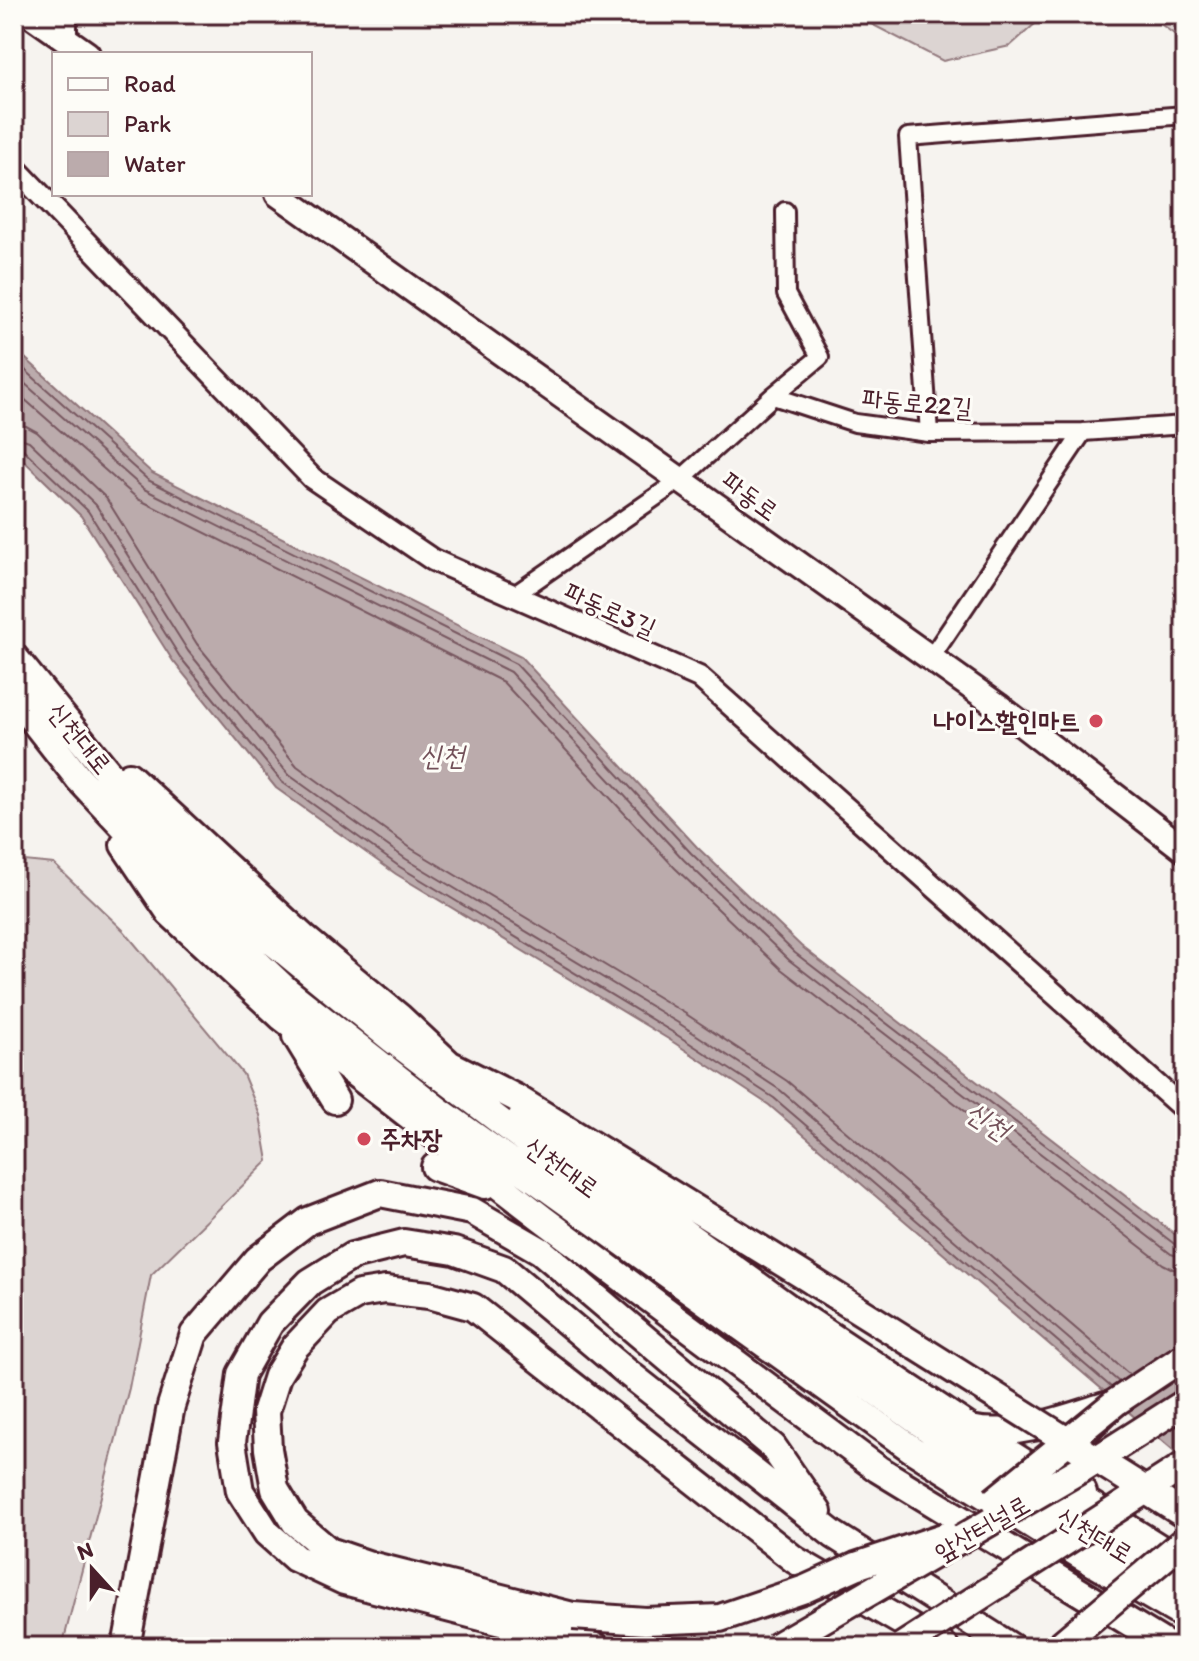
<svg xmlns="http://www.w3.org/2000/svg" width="1199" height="1661" font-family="Itim,'Poor Story',sans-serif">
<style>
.green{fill:#dcd4d2;stroke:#937a7e;stroke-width:2}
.water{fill:#bbabac;stroke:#8e7378;stroke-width:2}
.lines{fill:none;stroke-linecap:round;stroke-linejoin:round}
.shore{stroke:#77575f;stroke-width:2}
.minor-casing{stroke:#4a1f2b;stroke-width:22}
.tertiary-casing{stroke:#4a1f2b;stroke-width:26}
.primary-casing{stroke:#4a1f2b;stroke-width:30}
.trunk-casing{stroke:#4a1f2b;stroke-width:32}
.minor{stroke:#fdfcf7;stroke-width:16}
.tertiary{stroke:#fdfcf7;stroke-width:20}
.primary{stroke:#fdfcf7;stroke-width:24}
.trunk{stroke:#fdfcf7;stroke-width:26}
.trunk-bridge-casing{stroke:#4a1f2b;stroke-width:32;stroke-linecap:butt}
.trunk-bridge{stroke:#fdfcf7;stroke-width:26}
.poi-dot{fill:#d1495b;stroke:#fdfcf7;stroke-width:3}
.labels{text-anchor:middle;stroke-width:6;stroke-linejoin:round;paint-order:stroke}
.street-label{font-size:26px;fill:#4a1f2b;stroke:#fdfcf7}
.poi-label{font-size:26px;font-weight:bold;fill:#4a1f2b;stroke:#fdfcf7;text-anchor:end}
.water-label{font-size:28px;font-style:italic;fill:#725058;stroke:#fdfcf7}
</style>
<rect width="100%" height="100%" fill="#f6f3ef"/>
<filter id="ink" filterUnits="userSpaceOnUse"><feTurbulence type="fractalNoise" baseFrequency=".0125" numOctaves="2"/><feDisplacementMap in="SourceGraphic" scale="16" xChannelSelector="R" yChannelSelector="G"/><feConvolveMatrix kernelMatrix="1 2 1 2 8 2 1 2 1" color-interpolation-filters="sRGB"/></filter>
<g filter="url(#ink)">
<path class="green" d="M852,14H1046L1010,46L943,61Z
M1147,14H1185V42Z
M14,860L54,864L124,931L243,1074L260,1115L268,1161L151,1275L129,1388L62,1647H14Z"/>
<path class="water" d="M14,348L152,473L521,657L697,847L801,946L1185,1242V1460L769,1105L670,1040L396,874L276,788L173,661L81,516L14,451Z"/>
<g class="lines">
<path class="shore" d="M14,360L148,480L516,664L691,853L795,953L1177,1246L1185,1248
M14,374L144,489L510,672L684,860L789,960L1171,1254L1185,1258
M14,390L138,499L503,682L675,868L781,969L1163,1264L1173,1269L1185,1270
M14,424L26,426L37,432L106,498L197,644L297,766L412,849L686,1014L787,1081L1130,1375
M14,436L29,441L96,505L188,651L289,775L406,859L680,1024L780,1090L1119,1382
M14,446L23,449L88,511L180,657L282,782L400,867L674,1033L774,1098L1111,1387"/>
<defs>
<path id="minor" d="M64,14L68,21V40
M773,396L820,357L786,294L785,211
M929,433L908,137L1185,115
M513,596L680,480L773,396L855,423L929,433L1083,432L1185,425
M930,659L1083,432"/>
<path id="tertiary" d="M14,167L312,478L433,560L699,677L1185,1110"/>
<path id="primary" d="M30,14L87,54
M278,194L998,706L1185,850"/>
<path id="trunk" d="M14,657L151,825L257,929L393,1040L563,1169L930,1430L1089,1533L1185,1588
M14,696L79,779L218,926L287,991L437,1109L913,1450L1080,1555L1185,1616
M129,776L304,938L399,1017L448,1063
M124,845L170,913L282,1017L543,1219L878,1469L1170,1647
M296,1036L335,1100
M451,1065L516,1098L814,1282
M522,1116L789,1308L974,1431L1185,1564
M435,1167L485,1185
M971,1429C1011,1439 1067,1418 1105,1406
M1083,1493L1067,1461L1083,1433L1113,1404L1185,1356
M573,1616L370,1565L329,1551L295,1522L275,1489L268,1449L266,1411L277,1376L295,1347L328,1312L359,1294L385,1290L429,1295L473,1307L795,1560L945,1647
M126,1647L171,1406L194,1334L258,1259L308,1221L380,1193L472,1211L541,1251L773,1447L818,1512
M596,1647L344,1581L295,1558L267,1533L240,1491L232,1442L241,1374L270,1323L310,1282L352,1256L404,1243L454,1251L504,1269L628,1373L834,1535L1011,1647"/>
</defs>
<use href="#minor" class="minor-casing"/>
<use href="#tertiary" class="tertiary-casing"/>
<use href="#primary" class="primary-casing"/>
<use href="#trunk" class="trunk-casing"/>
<use href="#minor" class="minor"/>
<use href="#tertiary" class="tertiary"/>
<use href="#primary" class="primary"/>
<use href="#trunk" class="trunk"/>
<defs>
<path id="trunk-bridge" d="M814,1282L1185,1515
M994,1501L1116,1402
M573,1616L645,1621L720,1618L805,1589L856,1566L946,1536
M775,1647L1083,1468L1185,1403
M901,1647L1185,1465
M1058,1647L1185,1540"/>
</defs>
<use href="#trunk-bridge" class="trunk-bridge-casing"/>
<use href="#trunk-bridge" class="trunk-bridge"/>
</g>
</g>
<g class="poi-dot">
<circle cx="1096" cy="721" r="8"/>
<circle cx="364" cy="1139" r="8"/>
</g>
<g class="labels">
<g class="street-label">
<text transform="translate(917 403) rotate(5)" y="9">파동로22길</text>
<text transform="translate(750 496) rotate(36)" y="9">파동로</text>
<text transform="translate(610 610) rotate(24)" y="9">파동로3길</text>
<text transform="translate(80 738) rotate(51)" y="9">신천대로</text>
<text transform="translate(562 1167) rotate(36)" y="9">신천대로</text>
<text transform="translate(982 1528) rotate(-30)" y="9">앞산터널로</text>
<text transform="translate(1095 1535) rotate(31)" y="9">신천대로</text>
</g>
<g class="poi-label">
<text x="1080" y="730">나이스할인마트</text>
<text x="380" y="1148" text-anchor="start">주차장</text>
</g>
<g class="water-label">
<text x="442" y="765">신천</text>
<text transform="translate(988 1120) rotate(33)" y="10">신천</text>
</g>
</g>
<rect width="1199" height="1661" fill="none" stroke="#fdfcf7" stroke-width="48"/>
<rect x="24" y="24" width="1151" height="1613" fill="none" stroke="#4a1f2b" stroke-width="3" filter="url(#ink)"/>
<rect x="52" y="52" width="260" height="144" fill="#fdfcf7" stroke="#b5a4a5" stroke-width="2"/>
<rect x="68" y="78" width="40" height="12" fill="#fdfcf7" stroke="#b5a4a5" stroke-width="2"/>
<text x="124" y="92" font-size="24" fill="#4a1f2b">Road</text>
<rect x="68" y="112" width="40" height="24" fill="#dcd4d2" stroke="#b5a4a5" stroke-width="2"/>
<text x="124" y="132" font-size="24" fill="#4a1f2b">Park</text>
<rect x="68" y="152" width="40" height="24" fill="#bbabac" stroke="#b5a4a5" stroke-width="2"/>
<text x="124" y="172" font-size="24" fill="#4a1f2b">Water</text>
<g transform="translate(92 1569) rotate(339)" stroke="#fdfcf7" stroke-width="6" paint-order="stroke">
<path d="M0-6L14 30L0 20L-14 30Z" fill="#4a1f2b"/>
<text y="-12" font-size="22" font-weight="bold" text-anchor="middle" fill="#4a1f2b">N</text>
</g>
</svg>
